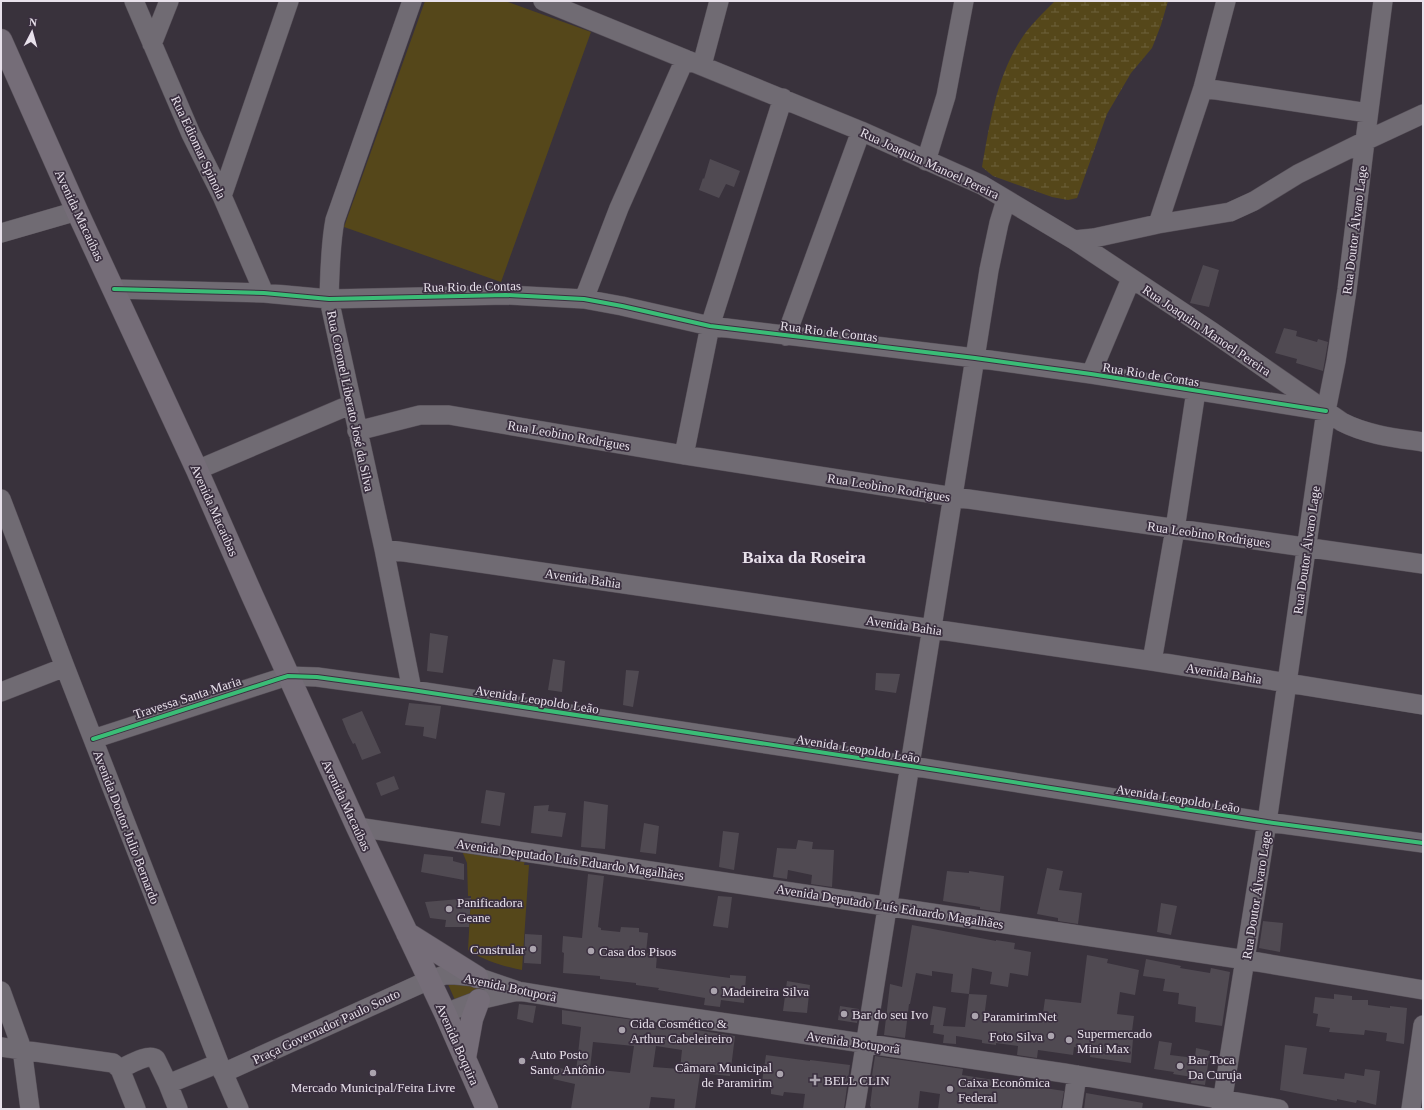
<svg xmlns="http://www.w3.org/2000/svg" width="1424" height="1110" font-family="Georgia,serif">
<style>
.grass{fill:#55471a}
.wetland{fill:url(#wetland-marsh)}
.building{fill:#504a52;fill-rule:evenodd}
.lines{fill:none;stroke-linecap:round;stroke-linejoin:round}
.minor-casing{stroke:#554e57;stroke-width:20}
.major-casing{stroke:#554e57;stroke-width:23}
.minor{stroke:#706b73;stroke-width:19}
.major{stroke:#756d78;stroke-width:22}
.cycleway-casing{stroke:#3a2f3f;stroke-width:6}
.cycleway{stroke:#3abd76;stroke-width:4}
.poi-dot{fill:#aba4ae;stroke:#3a2f3f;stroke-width:1.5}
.labels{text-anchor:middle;stroke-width:3.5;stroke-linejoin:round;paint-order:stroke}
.street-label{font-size:13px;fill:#e8e1eb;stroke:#3a2f3f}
.poi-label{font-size:13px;fill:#e8e1eb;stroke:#3a2f3f;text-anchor:start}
.district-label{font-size:17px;font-weight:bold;fill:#e8e1eb;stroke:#3a2f3f}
</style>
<defs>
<pattern id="wetland-marsh" width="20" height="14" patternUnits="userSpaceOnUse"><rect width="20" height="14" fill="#55471a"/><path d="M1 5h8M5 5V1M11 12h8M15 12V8" fill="none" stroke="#6d613b"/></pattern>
</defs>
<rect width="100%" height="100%" fill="#39323c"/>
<path class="grass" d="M425,1H505L591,32L501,282L344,227Z
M462,851L525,860L524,865H529L522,970C502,966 485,961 468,950L471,896H468L467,863Z
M447,982L488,989L455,1000Z"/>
<path class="wetland" d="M1055,1H1168L1161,25L1152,48L1131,73L1107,114L1077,198L1068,200L1052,197L993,176L982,167C990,123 996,79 1020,41C1029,26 1043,13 1055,1Z"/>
<path class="building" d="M710,159L740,171L734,187L726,184L719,198L699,190L703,178L704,179Z
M1203,265L1219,270L1209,307L1190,303Z
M1284,328L1297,331L1296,336L1317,342L1318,339L1328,342L1323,371L1296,363L1297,359L1275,353Z
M430,633L448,636L443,673L427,671Z
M553,659L565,661L562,692L548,690Z
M626,670L639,671L633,707L623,705Z
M876,673L900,674L896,693L875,690Z
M409,703L441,706L436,739L423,736L424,727L405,725Z
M362,711L381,753L362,760L355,743L353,744L348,734L342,719Z
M394,776L399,789L381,796L376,783Z
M486,790L505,793L500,826L481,823Z
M584,801L608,805L605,849L581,847Z
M549,805L548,811L566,813L562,837L531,833L534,806Z
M644,823L659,826L656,854L640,852Z
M723,831L739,833L734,870L719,867Z
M798,840L813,842L812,849L834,850L832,887L811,884L812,875L788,870L787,879L773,877L777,848L796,849Z
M424,854L453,857V861L464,864V880L421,872Z
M1047,868L1063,871L1059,890L1082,893L1078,924L1058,921V918L1037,914Z
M947,871L969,873V871L1004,876L1000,912L980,909V907L943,901Z
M588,874L604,876L598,927L601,928V930L620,932L621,927L639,928V932L648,933L646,953L657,955L656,968L730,978V975L746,976L744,1003L721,1000L720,1007L704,1005L705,998L658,990L659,988L636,985V983L600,979V976L563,973L564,953L562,952L563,936L582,938Z
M718,896L732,897L728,928L713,926Z
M471,898L469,927H445L446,920L430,918L425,902Z
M1161,903L1177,906L1171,935L1157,932Z
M1263,921L1283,923L1280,952L1259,948Z
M912,925L996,941V940L1015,943L1014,949L1031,952L1028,976L1010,973L1008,987L990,984L992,972L972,968L969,994L951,992L953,974L932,971V976L916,973L910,1004H909L905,1038L884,1035L890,984L902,987Z
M525,934L542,935L541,964L524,963Z
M1087,955L1108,959L1107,963L1139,970L1135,995L1120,992L1117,1014L1134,1016L1131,1039H1133L1131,1063L1090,1057L1091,1049L1074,1047L1073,1055L1038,1050L1037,1058L1017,1055L1018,1046L996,1043V1045L982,1043V1040L956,1036V1044L943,1043L944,1035L933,1033L934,1025H930L933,1006L946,1008L943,1026L965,1027L969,994L987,995L984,1018L1004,1020V1019L1021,1022L1022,1017L1042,1020L1045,999L1081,1003Z
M1146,959L1181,966L1180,968L1210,973L1211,968L1230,972L1222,1026L1195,1022L1196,1007L1178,1004L1179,993L1163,991L1165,979L1143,976Z
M787,981L810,985L807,1013L783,1011Z
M1334,994L1352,996V1000H1368V1005L1390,1008V1006L1407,1008L1404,1044L1386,1041L1387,1033L1365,1030L1364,1035L1329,1032L1330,1028L1316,1026L1318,1014L1313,1013L1315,997L1334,999Z
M519,1004L536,1006L533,1023L517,1019Z
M840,1006L859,1009L857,1023L838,1020Z
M562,1010L634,1020V1024L671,1028V1026L735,1036L730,1076L700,1073L695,1109H674L675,1099L651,1097L649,1109H571L575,1084L553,1079L556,1067L576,1072L581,1027L562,1024ZM593,1042L634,1046L630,1073L590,1069ZM656,1046L682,1050L680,1069L653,1067Z
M1159,1041L1172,1043L1170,1055L1195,1058L1196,1048L1210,1051L1205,1085L1191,1083L1192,1077L1173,1074L1174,1072L1154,1069Z
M1285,1045L1307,1048L1303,1074L1344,1079L1345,1073L1364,1076L1365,1069L1380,1071L1376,1105L1357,1100L1356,1103L1337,1099V1101L1280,1090Z
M766,1055L810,1061V1060L850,1065L844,1109H803L805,1094L784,1092L783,1096L771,1094V1089L761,1088Z
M875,1056L963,1069L962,1075L1064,1091L1061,1109H938L940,1094L920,1091L918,1109H870L871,1107L870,1106L873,1082H871Z
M1086,1093L1143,1103L1142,1109H1084Z"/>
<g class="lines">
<defs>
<path id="minor" d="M134,1L191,134L222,196L264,293
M412,1L335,220C330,246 330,272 329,299L384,549L412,690
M543,1L861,131L982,185L1074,240L1211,331L1342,422C1367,435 1396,438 1423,442
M152,44L169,1
M702,65L719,1
M1203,88L1368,113
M926,161L946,96L964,1
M222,196L289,1
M1158,224L1203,88L1226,1
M1,233L77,211
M1074,240L1094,238L1158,224L1230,212L1254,201L1298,174L1365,141L1423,114
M114,289L264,293L329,299L506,295L584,299L622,306L710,326L975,358L1091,374L1326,411
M584,299L619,208L685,59
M786,336L861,131
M1091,374L1131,279
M357,431L420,415H449L684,455L954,497L1423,564
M684,455L710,326L783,98
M197,470L352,404
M1,499L65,667L219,1063L239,1109
M384,549L1152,661L1423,705
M1152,661L1175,529L1196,391
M1,692L65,667
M93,739L278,679L288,676L317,677L412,690L911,766L1267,822L1423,843
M357,827L1246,960L1423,990
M1,991L22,1049L30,1109
M445,1013L479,1000L518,991
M1,1047L113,1063L120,1069L136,1109
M120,1069C129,1065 148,1053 156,1059L168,1084L178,1109
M223,1073L429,980L445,975H455L477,977L518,991L579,1001L1064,1073L1279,1109
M168,1084L219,1063
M855,1109L989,270L999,223L1006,200
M1072,1109L1077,1075
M1221,1109L1267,822L1326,411L1336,361L1347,290L1365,141L1383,1
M1411,1109L1423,1025"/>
<path id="major" d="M1,40L77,211L197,470L252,595L357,827L445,1013L487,1109
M407,933L477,977
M465,1058L472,1019L479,1000"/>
</defs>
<use href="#minor" class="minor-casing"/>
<use href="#major" class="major-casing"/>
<use href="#minor" class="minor"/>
<use href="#major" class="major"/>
<defs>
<path id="cycleway" d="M114,289L264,293L329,299L506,295L584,299L622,306L710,326L975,358L1091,374L1326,411
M93,739L278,679L288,676L317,677L412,690L911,766L1267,822L1423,843"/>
</defs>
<use href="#cycleway" class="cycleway-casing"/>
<use href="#cycleway" class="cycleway"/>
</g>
<g class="poi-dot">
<circle cx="449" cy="909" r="4"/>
<circle cx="533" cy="949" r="4"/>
<circle cx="591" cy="951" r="4"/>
<circle cx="714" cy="991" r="4"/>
<circle cx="844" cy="1014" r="4"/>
<circle cx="975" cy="1016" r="4"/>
<circle cx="622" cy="1030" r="4"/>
<circle cx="1051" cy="1036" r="4"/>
<circle cx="1069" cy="1040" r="4"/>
<circle cx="522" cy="1061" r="4"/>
<circle cx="1180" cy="1066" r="4"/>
<circle cx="373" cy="1073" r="4"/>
<circle cx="780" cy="1074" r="4"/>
<path d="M813 1074h4v4h4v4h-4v4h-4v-4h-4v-4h4z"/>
<circle cx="950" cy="1089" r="4"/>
</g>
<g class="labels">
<g class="street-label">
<text transform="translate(199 147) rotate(65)" y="5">Rua Ediomar Spinola</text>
<text transform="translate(930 163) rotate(25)" y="5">Rua Joaquim Manoel Pereira</text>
<text transform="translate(80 215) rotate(65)" y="5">Avenida Macaúbas</text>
<text transform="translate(1354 230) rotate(-83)" y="5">Rua Doutor Álvaro Lage</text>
<text transform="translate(472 286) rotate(-1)" y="5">Rua Rio de Contas</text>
<text transform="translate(1207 330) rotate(34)" y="5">Rua Joaquim Manoel Pereira</text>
<text transform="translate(829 331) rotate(7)" y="5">Rua Rio de Contas</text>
<text transform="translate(1151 374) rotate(9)" y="5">Rua Rio de Contas</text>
<text transform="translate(351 401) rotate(78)" y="5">Rua Coronel Liberato José da Silva</text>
<text transform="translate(569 435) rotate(10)" y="5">Rua Leobino Rodrigues</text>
<text transform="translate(889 487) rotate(9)" y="5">Rua Leobino Rodrigues</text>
<text transform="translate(215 510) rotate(66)" y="5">Avenida Macaúbas</text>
<text transform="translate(1209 534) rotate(8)" y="5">Rua Leobino Rodrigues</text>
<text transform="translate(1306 550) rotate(-82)" y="5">Rua Doutor Álvaro Lage</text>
<text transform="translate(583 578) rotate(8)" y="5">Avenida Bahia</text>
<text transform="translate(904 625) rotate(8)" y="5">Avenida Bahia</text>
<text transform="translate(1224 673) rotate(9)" y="5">Avenida Bahia</text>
<text transform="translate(187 697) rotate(-18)" y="5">Travessa Santa Maria</text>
<text transform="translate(537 699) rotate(9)" y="5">Avenida Leopoldo Leão</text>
<text transform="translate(858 748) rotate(9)" y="5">Avenida Leopoldo Leão</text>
<text transform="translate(1178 798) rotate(9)" y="5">Avenida Leopoldo Leão</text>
<text transform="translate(347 805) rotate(65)" y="5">Avenida Macaúbas</text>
<text transform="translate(127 827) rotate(69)" y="5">Avenida Doutor Julio Bernardo</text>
<text transform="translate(570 859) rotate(8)" y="5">Avenida Deputado Luís Eduardo Magalhães</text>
<text transform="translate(1256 895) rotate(-81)" y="5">Rua Doutor Álvaro Lage</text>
<text transform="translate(890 906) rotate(9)" y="5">Avenida Deputado Luís Eduardo Magalhães</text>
<text transform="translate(510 987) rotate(12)" y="5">Avenida Botuporã</text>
<text transform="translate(326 1026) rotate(-25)" y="5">Praça Governador Paulo Souto</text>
<text transform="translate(853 1042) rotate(8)" y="5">Avenida Botuporã</text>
<text transform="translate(458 1044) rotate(66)" y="5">Avenida Boquira</text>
</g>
<g class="poi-label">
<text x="457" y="907">Panificadora<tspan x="457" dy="15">Geane</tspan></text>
<text x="525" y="954" text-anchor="end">Constrular</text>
<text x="599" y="956">Casa dos Pisos</text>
<text x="722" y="996">Madeireira Silva</text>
<text x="852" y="1019">Bar do seu Ivo</text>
<text x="983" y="1021">ParamirimNet</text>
<text x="630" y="1028">Cida Cosmético &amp;<tspan x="630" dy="15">Arthur Cabeleireiro</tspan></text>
<text x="1077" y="1038">Supermercado<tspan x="1077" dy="15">Mini Max</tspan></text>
<text x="1043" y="1041" text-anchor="end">Foto Silva</text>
<text x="530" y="1059">Auto Posto<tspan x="530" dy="15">Santo Antônio</tspan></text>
<text x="1188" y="1064">Bar Toca<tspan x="1188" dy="15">Da Curuja</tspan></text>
<text x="772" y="1072" text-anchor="end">Câmara Municipal<tspan x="772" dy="15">de Paramirim</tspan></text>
<text x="824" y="1085">BELL CLIN</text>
<text x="958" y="1087">Caixa Econômica<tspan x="958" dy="15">Federal</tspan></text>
<text x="373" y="1092" text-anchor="middle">Mercado Municipal/Feira Livre</text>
</g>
<g class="district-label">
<text x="804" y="563">Baixa da Roseira</text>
</g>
</g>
<rect width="1424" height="1110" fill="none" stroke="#e8e1eb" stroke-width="4"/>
<g transform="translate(32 32) rotate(6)" stroke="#3a2f3f" stroke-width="3" paint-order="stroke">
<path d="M0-3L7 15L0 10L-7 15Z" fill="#e8e1eb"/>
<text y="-6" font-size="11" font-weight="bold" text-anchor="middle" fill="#e8e1eb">N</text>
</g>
</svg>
